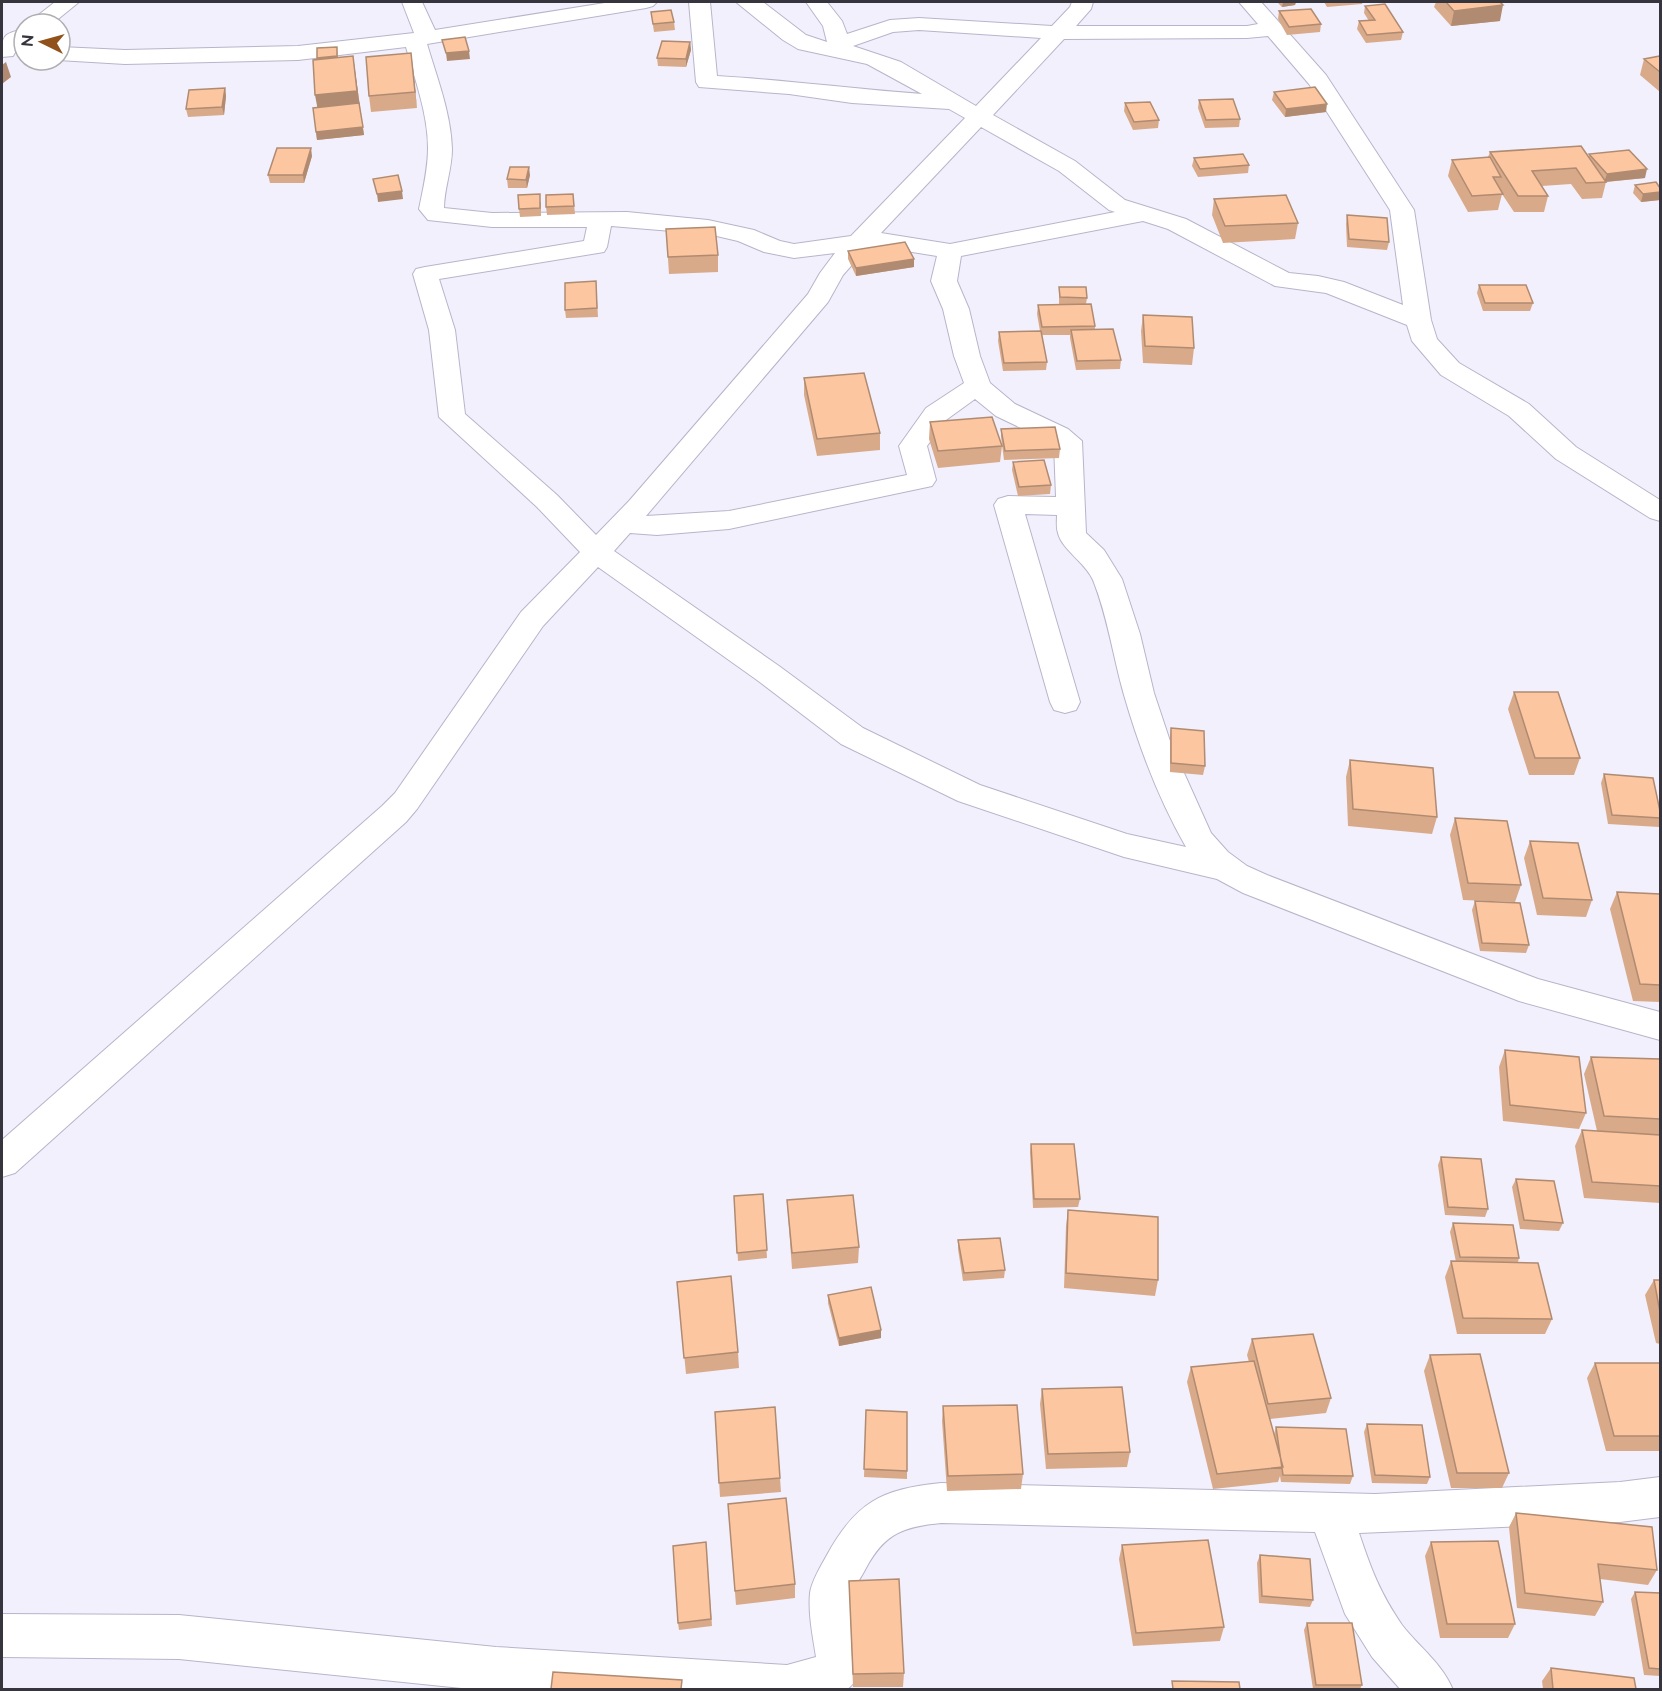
<svg xmlns="http://www.w3.org/2000/svg" width="1662" height="1691" font-family="Raleway,sans-serif">
<style>
.lines{fill:none;stroke-linecap:round;stroke-linejoin:round}
.minor-casing{stroke:#b7b5ca;stroke-width:2}
.minor{fill:#fff;fill-rule:evenodd}
.wall{fill:#d9aa8a}
.shaded-wall{fill:#b08b71}
.building{fill:#fcc6a1;stroke:#b08b71;stroke-width:1.5}
</style>
<rect width="100%" height="100%" fill="#f2f0fd"/>
<g class="lines">
<defs>
<path id="minor" d="M55,2H79L52,24H27Z
M402,2H422L435,30L611,2H657L653,6L646,8L427,44C437,78 451,113 452,149C452,169 444,189 444,208L492,213L627,212L708,220L754,230L780,241L794,244L851,236L965,118L949,109L852,103L789,94L699,87L696,82L689,2H710L717,76C786,80 854,89 922,94L867,64L798,49L783,40L736,2H763L806,35L827,42L823,26L806,2H827L842,21L847,34L890,20L919,18L1052,26L1070,7L1072,2H1093L1091,9L1076,26H1247L1258,24L1239,2H1261L1326,75L1414,210L1431,320L1437,339L1459,363L1529,404L1576,447L1660,500V521L1650,518L1556,459L1509,416L1441,375L1412,341L1407,325L1326,293L1275,286L1168,229L1143,221L961,256L957,281L969,309L980,356L990,383L1015,404L1068,429L1082,441L1086,533L1104,550L1122,579L1140,634L1154,693L1171,744L1211,833L1228,852L1247,866L1267,875L1538,979L1660,1012V1040L1519,1001L1243,893L1217,879L1124,857L958,801L841,744L757,680L598,567L543,626L417,809L406,822L15,1173L2,1177V1140L382,806L395,793L521,612L580,552L537,507L439,417L429,330L413,274L416,269L425,267L584,241L587,227H492L428,220L419,209C423,189 428,169 428,148C428,114 415,80 406,47L298,60L125,64L58,60H60V47L125,50L298,46L414,33ZM919,30L1041,38L976,106L901,62L853,46L893,32ZM1268,36L1309,84L1390,210L1403,305L1344,282L1318,276L1289,273L1186,219L1125,200L1075,161L993,115L1064,39L1247,38ZM981,127L1059,171L1109,210L1115,212L950,244L881,233ZM611,226L708,234L738,241L764,252L794,258L835,253L820,273L808,294L629,501L596,535L557,495L465,414L455,330L439,279L604,252L607,247ZM881,247L937,256L931,281L943,309L954,356L964,383L926,408L899,446L907,475L729,511L646,516L828,302L843,275L866,249ZM975,399L996,416L1054,444L1056,497L1008,496L998,499L994,505L1050,702L1054,710L1065,713L1076,710L1080,702L1025,514L1057,515C1057,520 1056,527 1058,533C1062,550 1085,562 1093,580C1108,617 1113,657 1124,695C1139,747 1159,800 1186,847L1127,834L980,785L863,728L779,666L614,551L630,533L657,535L729,529L932,486L936,480L927,446L946,420Z
M24,29V43L20,44L13,56L2,57C2,35 3,34 24,29Z
M1660,1477V1517L1620,1522L1359,1533C1371,1569 1380,1593 1402,1625C1419,1647 1442,1663 1453,1690H1401L1372,1657L1345,1614L1315,1532L941,1523C903,1527 885,1533 866,1568C862,1576 855,1585 854,1593C850,1624 876,1670 846,1690H481L179,1659L2,1657V1614L179,1615L496,1647L787,1665L816,1657C813,1637 808,1614 810,1593C812,1580 821,1566 827,1555C856,1502 882,1489 941,1483L1375,1494L1620,1482Z"/>
</defs>
<use href="#minor" class="minor-casing"/>
<use href="#minor" class="minor"/>
</g>
<path class="wall" d="M1277,2H1296L1295,5L1282,7Z
M1324,2H1363L1362,4L1327,7Z
M1436,2H1500V21L1451,26L1434,7Z
M1365,6L1403,32L1401,40L1366,43L1357,29L1359,21H1369L1364,13Z
M1279,11L1321,24L1320,32L1287,35L1278,19Z
M651,12L674,22L675,30L654,32Z
M690,42L691,50L686,67L658,66L657,58Z
M337,47L338,58L353,56L364,135L317,140L316,132L318,108V60L317,48Z
M1660,56V92L1640,75L1644,59Z
M413,68L417,108L371,112L369,96Z
M225,88L226,96L224,115L188,117L186,109Z
M1274,92L1326,112L1285,117L1272,100Z
M1199,100L1240,119L1239,127L1205,128L1198,108Z
M1125,103L1159,120L1158,128L1133,130L1124,111Z
M1490,152L1589,157V154L1645,178L1606,182L1602,198L1582,199L1571,184L1542,186L1548,196L1544,212H1514L1502,194L1498,210L1468,212L1448,176L1452,160L1488,157Z
M312,156L304,183H270L268,175Z
M1194,158L1249,165L1248,173L1198,177L1192,166Z
M530,175L527,188H508L507,179Z
M1635,185L1660,188V200L1641,202L1633,193Z
M573,194L575,214L547,215L546,207Z
M1214,199L1298,223L1295,239L1223,243L1212,215Z
M541,202V216L520,217L519,209Z
M1347,215L1389,242L1387,250L1347,247L1346,224Z
M666,229L718,255V272L669,274Z
M848,251L914,259V267L856,276L848,259Z
M596,281L598,317L566,318L565,310Z
M1479,285L1533,303L1530,311H1483L1477,293Z
M1059,287L1087,298L1086,304L1095,326V329L1121,360L1120,369L1076,370L1070,338V335H1042L1047,362L1046,370L1003,371L998,341L999,332L1040,331L1037,314L1038,305H1059Z
M1143,315L1194,348L1192,365L1143,363L1141,331Z
M804,378L880,433V450L817,456L804,395Z
M930,422L1002,446L1000,462L938,468L929,439Z
M1001,429L1060,449L1059,458L1004,460L1001,437Z
M1013,462L1051,485L1050,494L1018,496L1012,470Z
M1514,692L1580,758L1574,775H1529L1508,709Z
M1171,728L1205,766L1203,775L1170,772V737Z
M1350,760L1437,817L1432,834L1348,826L1346,777Z
M1604,774L1660,811V823L1659,827L1608,824L1601,783Z
M1455,818L1521,885L1515,902L1463,900L1450,835Z
M1530,841L1592,900L1586,917L1537,915L1524,858Z
M1617,892L1660,894V1002L1633,1001L1610,909Z
M1475,901L1529,945L1526,953L1480,951L1472,910Z
M1505,1050L1586,1113L1579,1129L1503,1121L1499,1067Z
M1591,1057L1660,1059V1203L1584,1198L1575,1146L1582,1130L1597,1131L1584,1074Z
M1031,1144L1080,1199L1078,1207L1033,1208L1030,1152Z
M1441,1157L1488,1209L1485,1217L1445,1215L1438,1165Z
M1516,1179L1563,1223L1559,1231L1520,1229L1512,1187Z
M763,1194L767,1258L738,1261L734,1196Z
M787,1200L859,1247L858,1263L792,1269Z
M1068,1210L1158,1280L1155,1296L1064,1288L1066,1226Z
M1453,1223L1519,1258L1518,1262L1552,1319L1545,1334H1457L1445,1277L1451,1261L1456,1262L1450,1232Z
M958,1240L1005,1270L1004,1278L963,1281L958,1249Z
M1654,1280H1660V1344L1656,1343L1645,1295Z
M677,1282L738,1352L739,1368L686,1374Z
M828,1295L881,1330V1338L839,1346L828,1303Z
M1252,1339L1331,1398L1326,1413L1269,1419L1275,1439L1274,1434L1276,1427L1353,1476L1350,1484L1281,1482L1280,1476L1278,1482L1213,1489L1187,1382L1191,1367L1249,1362L1247,1355Z
M1430,1355L1509,1473L1502,1488H1451L1424,1371Z
M1595,1363H1660V1451H1606L1587,1378Z
M1042,1389L1130,1452L1127,1467L1046,1469L1040,1404Z
M943,1406L1023,1474L1021,1489L947,1491L942,1421Z
M866,1410L907,1471V1479L864,1477Z
M715,1412L780,1478L781,1492L720,1497Z
M1367,1424L1430,1477L1427,1484L1372,1483L1364,1432Z
M728,1504L795,1584V1598L736,1605Z
M1516,1513L1657,1570L1648,1585L1600,1579L1603,1602L1595,1616L1517,1608L1509,1527Z
M706,1542L712,1626L679,1630L678,1623Z
M1431,1542L1515,1624L1508,1638H1440L1425,1556Z
M1122,1545L1224,1627L1220,1641L1133,1646L1119,1559Z
M1260,1555L1313,1600L1310,1607L1259,1603L1257,1563Z
M849,1581L904,1673L903,1687H853Z
M1635,1592L1660,1593V1676L1644,1675L1631,1599Z
M1307,1623L1362,1685L1360,1689H1313L1304,1630Z
M1551,1668L1636,1689H1543L1542,1681Z"/>
<path class="shaded-wall" d="M1283,2H1296L1295,5L1282,7Z
M1503,5L1500,21L1451,26L1454,11Z
M690,42L691,50L686,67V59Z
M469,51L470,59L447,61L446,53Z
M411,53L413,68L417,108L415,92Z
M353,56L360,107L318,111L315,95Z
M6,62L11,77L2,84V65Z
M225,88L226,96L224,115L222,107Z
M359,103L364,135L317,140L316,132Z
M1327,104L1326,112L1285,117L1286,109Z
M311,148L312,156L304,183L303,175Z
M529,167L530,175L527,188L526,180Z
M1647,169L1645,178L1604,182L1607,174Z
M402,191L403,199L378,202L377,194Z
M1660,192V200L1641,202L1643,194Z
M914,259V267L856,276V268Z
M881,1330V1338L839,1346V1338Z"/>
<path class="building" d="M1446,2H1500L1503,5L1454,11Z
M1385,4L1403,32L1367,35L1359,21L1375,20L1365,6Z
M1311,9L1321,24L1289,27L1279,11Z
M671,10L674,22L653,24L651,12Z
M465,37L469,51L446,53L442,40Z
M662,41L690,42L686,59L657,58Z
M337,47V56L317,58V48Z
M411,53L415,92L369,96L366,57Z
M353,56L357,91L315,95L313,60Z
M1660,56V72L1644,59Z
M1315,87L1327,104L1286,109L1274,92Z
M225,88L222,107L186,109L189,90Z
M1233,99L1240,119L1206,120L1199,100Z
M1150,102L1159,120L1134,122L1125,103Z
M359,103L363,127L316,132L313,108Z
M1581,146L1606,182L1586,183L1576,168L1532,171L1548,196H1518L1490,152Z
M277,148H311L303,175H268Z
M1629,150L1647,169L1607,174L1589,154Z
M1243,154L1249,165L1200,169L1194,158Z
M1490,157L1501,177H1493L1503,194L1472,196L1452,160Z
M510,167H529L526,180L507,179Z
M398,175L402,191L377,194L373,179Z
M1656,182L1660,188V192L1643,194L1635,185Z
M540,194V208L519,209L518,195Z
M573,194L574,206L546,207V195Z
M1286,195L1298,223L1225,226L1214,199Z
M1347,215L1387,218L1389,242L1349,239Z
M715,227L718,255L668,257L666,229Z
M905,242L914,259L856,268L848,251Z
M596,281L597,308L565,310V283Z
M1479,285H1526L1533,303H1485Z
M1059,287H1086L1087,298L1060,297Z
M1091,304L1095,326L1042,327L1038,305Z
M1143,315L1192,317L1194,348L1145,346Z
M1113,329L1121,360L1077,361L1071,330Z
M1041,331L1047,362L1004,363L999,332Z
M864,373L880,433L817,439L804,378Z
M992,417L1002,446L938,451L930,422Z
M1055,427L1060,449L1005,451L1001,429Z
M1044,460L1051,485L1019,487L1013,462Z
M1514,692H1558L1580,758H1535Z
M1171,728L1204,731L1205,766L1171,763Z
M1350,760L1433,768L1437,817L1353,809Z
M1604,774L1653,778L1660,811V818L1612,815Z
M1455,818L1507,821L1521,885L1468,883Z
M1530,841L1578,843L1592,900L1543,898Z
M1617,892L1660,894V985L1640,984Z
M1475,901L1520,903L1529,945L1482,943Z
M1505,1050L1579,1057L1586,1113L1510,1105Z
M1591,1057L1660,1059V1119L1604,1116Z
M1582,1130L1660,1135V1186L1592,1182Z
M1031,1144H1074L1080,1199H1034Z
M1441,1157L1481,1159L1488,1209L1448,1207Z
M1516,1179L1554,1181L1563,1223L1524,1220Z
M763,1194L767,1250L737,1253L734,1196Z
M853,1195L859,1247L792,1253L787,1200Z
M1068,1210L1158,1217V1280L1066,1273Z
M1453,1223L1513,1225L1519,1258L1460,1257Z
M1000,1238L1005,1270L964,1273L958,1240Z
M1451,1261L1538,1263L1552,1319L1463,1318Z
M731,1276L738,1352L684,1358L677,1282Z
M1654,1280H1660V1312Z
M871,1287L881,1330L839,1338L828,1295Z
M1313,1334L1331,1398L1268,1404L1252,1339Z
M1480,1354L1509,1473H1457L1430,1355Z
M1254,1361L1283,1467L1217,1474L1191,1367Z
M1595,1363H1660V1436H1614Z
M1122,1387L1130,1452L1048,1454L1042,1389Z
M1017,1405L1023,1474L948,1476L943,1406Z
M775,1407L780,1478L719,1483L715,1412Z
M866,1410L907,1412V1471L864,1469Z
M1367,1424L1422,1425L1430,1477L1375,1475Z
M1276,1427L1346,1429L1353,1476L1283,1475Z
M786,1498L795,1584L735,1591L728,1504Z
M1516,1513L1652,1527L1657,1570L1598,1564L1603,1602L1525,1593Z
M1208,1540L1224,1627L1136,1633L1122,1545Z
M1498,1541L1515,1624H1447L1431,1542Z
M706,1542L711,1619L678,1623L673,1546Z
M1260,1555L1310,1559L1313,1600L1262,1596Z
M899,1579L904,1673L853,1674L849,1581Z
M1635,1592L1660,1593V1669L1649,1668Z
M1307,1623H1352L1362,1685H1316Z
M1551,1668L1634,1678L1636,1689H1553Z
M553,1672L682,1680L681,1689H551Z
M1172,1681L1239,1682L1240,1689H1173Z"/>
<rect width="1662" height="1691" fill="none" stroke="#36353d" stroke-width="6"/>
<g transform="translate(42 42) rotate(275)"><circle r="28" fill="#ffffff" stroke="#afaeb1" stroke-width="1.5"/>
<path d="M0-4.5L10 22L0 15L-10 22Z" fill="#91511a"/>
<text y="-9" font-size="16" font-weight="bold" text-anchor="middle" fill="#36353d">N</text>
</g>
</svg>
